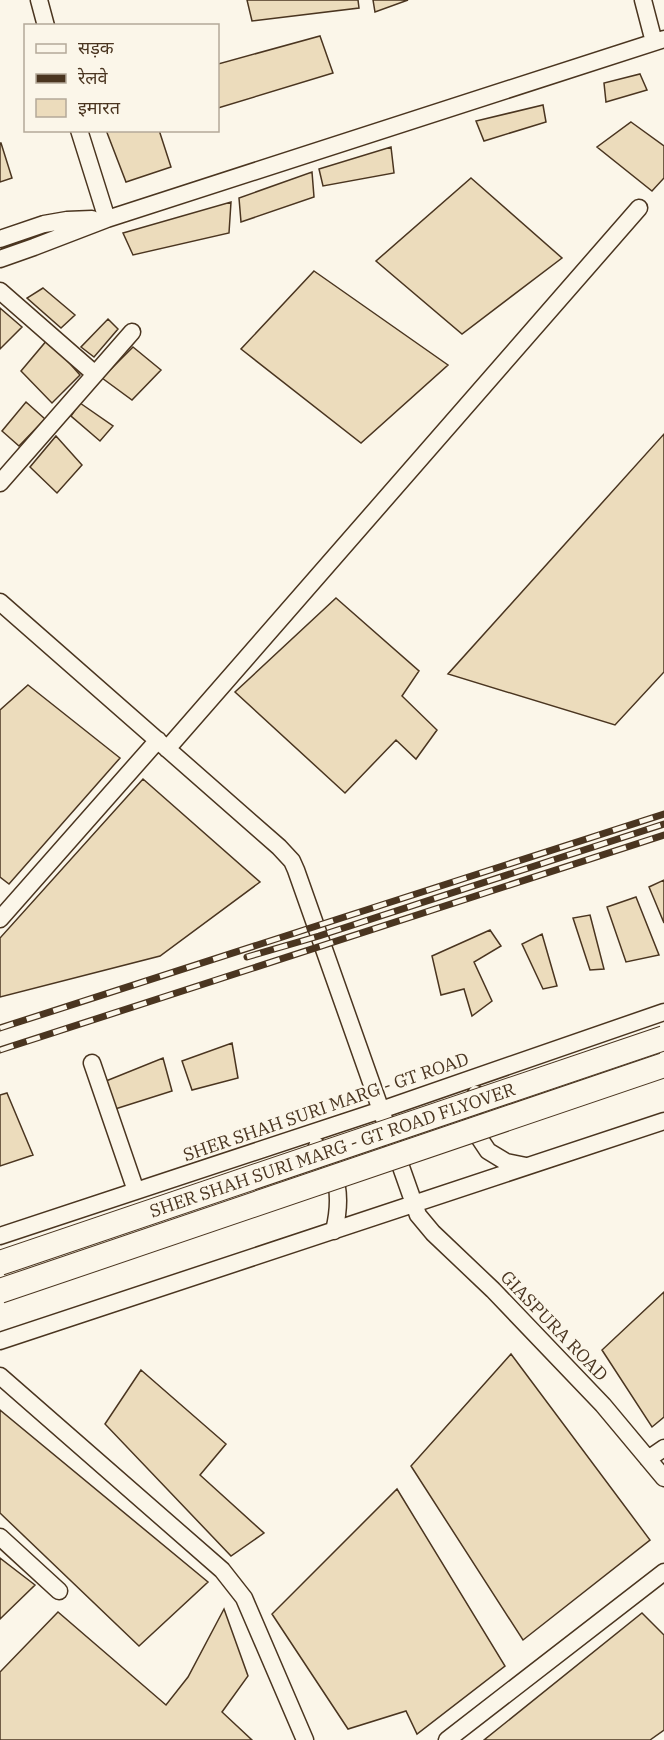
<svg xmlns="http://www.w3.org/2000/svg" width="664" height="1740" font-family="'IBM Plex Serif','Noto Sans Devanagari',serif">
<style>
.building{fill:#ecdcbc;stroke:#4a3520;stroke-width:1.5}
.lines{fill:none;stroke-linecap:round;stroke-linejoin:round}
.minor-casing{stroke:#4a3520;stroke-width:19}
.minor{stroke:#fbf6e9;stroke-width:16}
.rail-casing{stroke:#4a3520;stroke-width:7}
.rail{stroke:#fbf6e9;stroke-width:4.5;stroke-dasharray:14;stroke-linecap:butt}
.highway-bridge-casing{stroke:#4a3520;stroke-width:26;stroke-linecap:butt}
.highway-bridge{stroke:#fbf6e9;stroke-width:24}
.labels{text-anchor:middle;stroke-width:4.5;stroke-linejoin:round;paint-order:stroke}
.street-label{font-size:18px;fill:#4a3520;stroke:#fbf6e9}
</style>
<rect width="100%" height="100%" fill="#fbf6e9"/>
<path class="building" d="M247,0H358L359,8L252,21Z
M373,0H408L375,12Z
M320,36L333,73L218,108V64Z
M640,74L647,90L606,102L604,83Z
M543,105L546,122L484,141L476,121Z
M631,122L664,146V178L652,191L597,147Z
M106,130H159L171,167L126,182Z
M0,143H1L12,178L0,182Z
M391,147L394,173L323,186L319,169Z
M312,172L314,197L241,222L239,198Z
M471,178L562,258L462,334L376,261Z
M231,202L229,233L133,255L123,233Z
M314,271L448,365L361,443L241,349Z
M43,288L75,315L61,328L27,298Z
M0,308L22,327L0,349Z
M108,319L118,329L94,357L81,347Z
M48,339L80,375L52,403L21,371Z
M133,347L161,370L132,400L102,378Z
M26,402L45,419L19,446L2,431Z
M80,403L113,426L100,441L71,416Z
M664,434V672L615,725L448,674Z
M56,436L82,465L57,493L30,467Z
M336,598L419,671L402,696L437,730L416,759L396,740L345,793L235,692Z
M28,685L120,758L9,884L0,877V710Z
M143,779L260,882L160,956L0,997V938Z
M664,880V923L649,887Z
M636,897L659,955L626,962L607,907Z
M590,915L604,969L590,970L573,918Z
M490,930L501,946L474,962L492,1001L472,1016L464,989L441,995L432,956Z
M542,934L557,986L543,989L522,944Z
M232,1043L238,1078L192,1090L182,1061Z
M163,1058L172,1091L112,1110L106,1081Z
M7,1093L33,1155L0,1166V1095Z
M664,1292V1417L652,1427L602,1350Z
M511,1354L650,1540L523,1640L411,1466Z
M141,1370L226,1444L200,1475L264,1533L231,1556L105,1424Z
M0,1410L208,1582L139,1646L0,1513Z
M397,1489L505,1666L417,1734L406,1711L348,1729L272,1614Z
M0,1558L35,1585L0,1619Z
M224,1609L248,1676L222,1712L252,1740H0V1672L58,1612L166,1705L188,1677Z
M642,1613L664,1635V1730L650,1740H484Z"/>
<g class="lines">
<defs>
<path id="minor" d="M39,0L46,26
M643,0L654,42
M79,130L107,219
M0,239L44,224L67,220L92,219
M0,259L34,247L107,219L664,39
M0,291L95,374
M0,483L132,332
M0,602L279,847L292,861L296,870L418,1215L433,1233L493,1290L603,1405L664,1478
M167,749L639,208
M0,919L158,740
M92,1063L136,1191
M476,1094L472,1112L476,1133L488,1151L506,1162L526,1166
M317,1146C339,1172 342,1198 334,1231
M0,1236L381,1110L664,1012
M0,1341L664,1121
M0,1376L222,1570L244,1598L305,1740
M648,1459L664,1448
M0,1537L59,1591
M447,1740L664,1572"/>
</defs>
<use href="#minor" class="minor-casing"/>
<use href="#minor" class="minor"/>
<defs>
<path id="rail" d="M247,957L319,936L664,824
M0,1028L664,814
M0,1050L664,835"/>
</defs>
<use href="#rail" class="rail-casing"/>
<use href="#rail" class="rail"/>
<defs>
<g id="highway-bridge">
<path id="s1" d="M0,1263L664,1038"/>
<path d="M0,1291L664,1065"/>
</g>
</defs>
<use href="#highway-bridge" class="highway-bridge-casing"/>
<use href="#highway-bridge" class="highway-bridge"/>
</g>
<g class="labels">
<g class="street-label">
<text transform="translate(326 1107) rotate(-19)" y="6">SHER SHAH SURI MARG - GT ROAD</text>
<text dy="6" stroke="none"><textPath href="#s1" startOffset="351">SHER SHAH SURI MARG - GT ROAD FLYOVER</textPath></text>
<text transform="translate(554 1326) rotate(46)" y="6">GIASPURA ROAD</text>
</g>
</g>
<rect x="24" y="24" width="195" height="108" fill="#fbf6e9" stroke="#b4a999" stroke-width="1.5"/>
<rect x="36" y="44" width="30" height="9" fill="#fbf6e9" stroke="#b4a999" stroke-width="1.5"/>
<text x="78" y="54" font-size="18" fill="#4a3520">सड़क</text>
<rect x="36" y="74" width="30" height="9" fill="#4a3520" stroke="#b4a999" stroke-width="1.5"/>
<text x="78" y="84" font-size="18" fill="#4a3520">रेलवे</text>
<rect x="36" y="99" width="30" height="18" fill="#ecdcbc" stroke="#b4a999" stroke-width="1.5"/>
<text x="78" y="114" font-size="18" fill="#4a3520">इमारत</text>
</svg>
